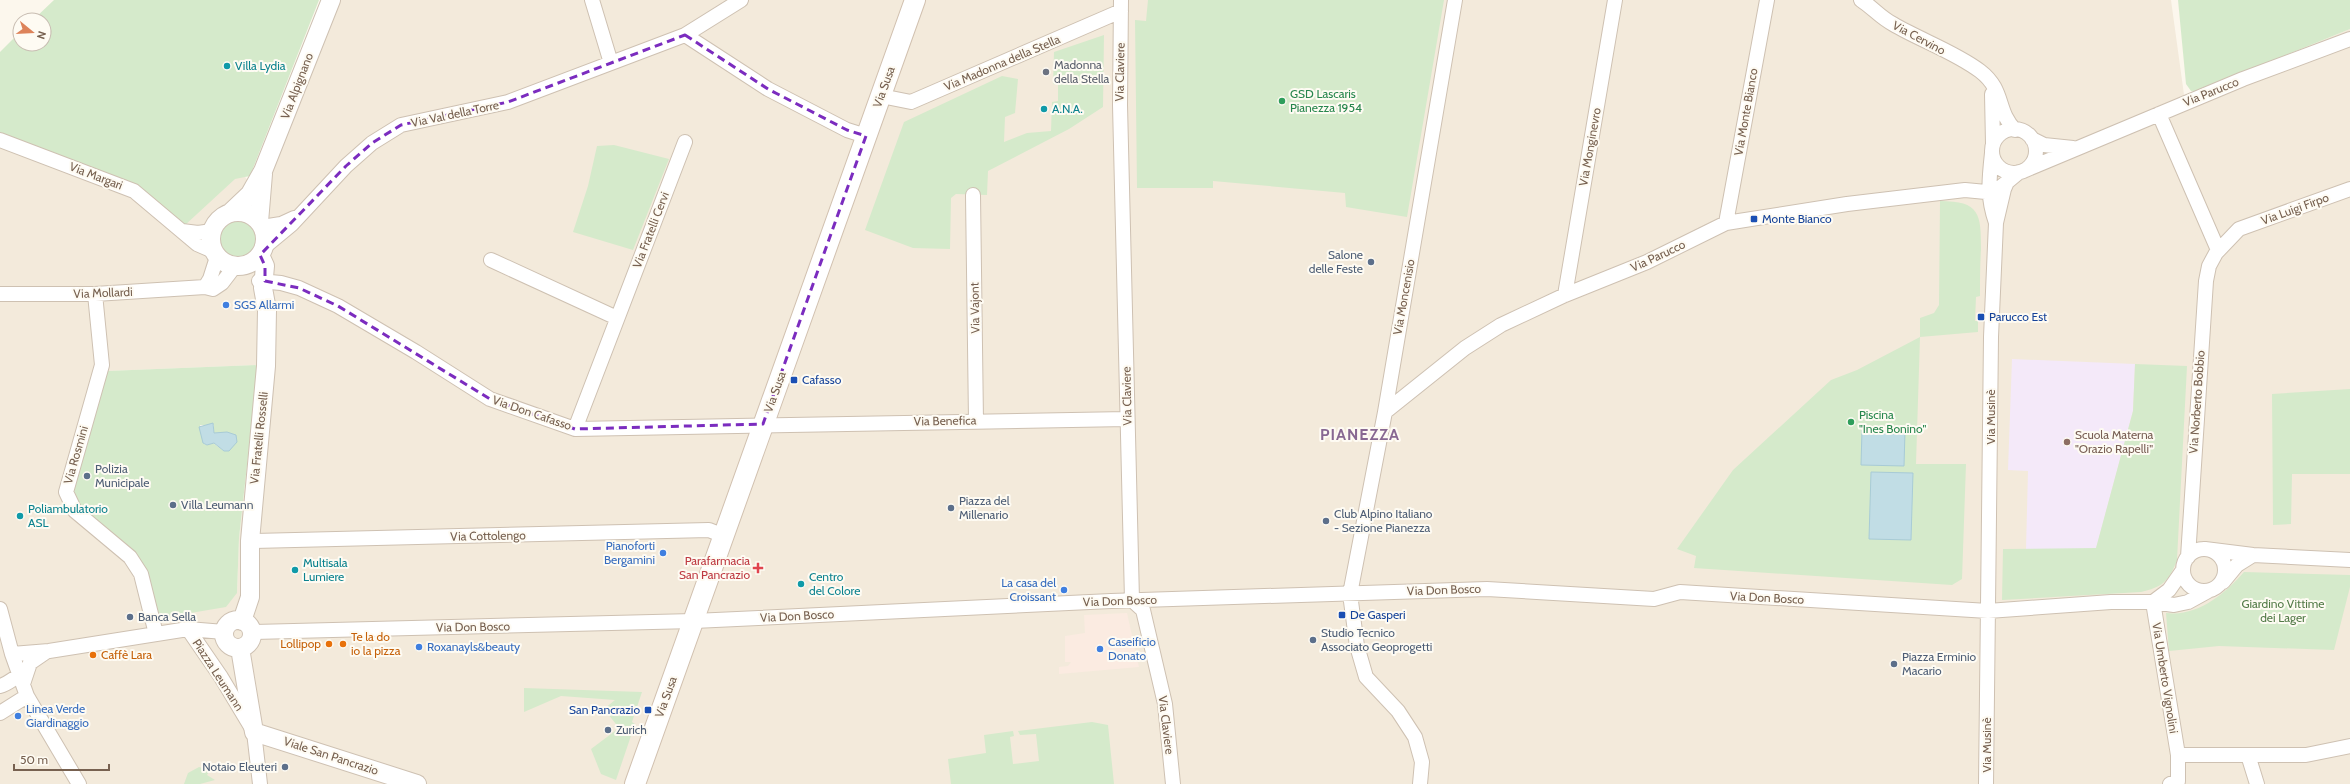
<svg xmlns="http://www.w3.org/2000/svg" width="2350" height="784" font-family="Cabin,sans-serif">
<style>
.residential{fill:#f3eadb;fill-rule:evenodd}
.commercial{fill:#fbebe1}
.education{fill:#f4e9f9}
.green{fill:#d5eacb;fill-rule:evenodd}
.water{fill:#c1dde5;stroke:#a8cbd6}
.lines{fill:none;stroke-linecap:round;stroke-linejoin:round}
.minor-casing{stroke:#cec1b2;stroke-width:16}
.tertiary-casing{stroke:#cec1b2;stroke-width:20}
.secondary-casing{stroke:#d1c1b0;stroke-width:22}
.minor{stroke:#fff;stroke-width:14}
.tertiary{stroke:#fff;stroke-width:18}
.secondary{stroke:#fff;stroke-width:20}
.marked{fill:none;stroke:#7b2cbf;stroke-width:3;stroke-dasharray:8 5;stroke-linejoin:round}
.culture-dot{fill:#0f9aa8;stroke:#fefbf3;stroke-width:1.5}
.worship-dot{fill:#6b7280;stroke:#fefbf3;stroke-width:1.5}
.leisure-dot{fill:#2e9e5b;stroke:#fefbf3;stroke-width:1.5}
.transit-dot{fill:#1a4fb4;stroke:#fefbf3;stroke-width:1.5}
.service-dot{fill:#5c6f8a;stroke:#fefbf3;stroke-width:1.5}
.shop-dot{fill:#3f7fe0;stroke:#fefbf3;stroke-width:1.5}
.education-dot{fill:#8d6e63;stroke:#fefbf3;stroke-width:1.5}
.health-dot{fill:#e0444e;stroke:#fefbf3;stroke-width:1.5}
.food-dot{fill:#e8710a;stroke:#fefbf3;stroke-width:1.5}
.labels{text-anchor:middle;stroke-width:4;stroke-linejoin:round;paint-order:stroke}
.street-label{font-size:12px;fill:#776150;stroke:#fefbf3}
.worship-label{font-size:12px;fill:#5b616d;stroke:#fefbf3;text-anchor:start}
.culture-label{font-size:12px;fill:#0d838f;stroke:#fefbf3;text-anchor:start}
.leisure-label{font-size:12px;fill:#27864d;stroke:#fefbf3;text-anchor:start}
.transit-label{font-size:12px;fill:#164399;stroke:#fefbf3;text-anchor:start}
.service-label{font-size:12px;fill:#4e5e75;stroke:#fefbf3;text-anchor:start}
.shop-label{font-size:12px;fill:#366cbe;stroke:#fefbf3;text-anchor:start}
.education-label{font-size:12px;fill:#785e54;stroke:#fefbf3;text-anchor:start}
.health-label{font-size:12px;fill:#be3a42;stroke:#fefbf3;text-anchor:end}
.park-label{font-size:12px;fill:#537b48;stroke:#fefbf3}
.food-label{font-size:12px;fill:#c56008;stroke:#fefbf3;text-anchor:start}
.district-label{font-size:16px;font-weight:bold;letter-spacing:1px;fill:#886892;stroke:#fefbf3}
</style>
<rect width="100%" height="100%" fill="#fcf7ed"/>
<path class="residential" d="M333,0H2171L2185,102L2195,92L2350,29V784H0V76L174,80L257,193ZM258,365L239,538L237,593L107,371Z"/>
<path class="commercial" d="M1127,613L1139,667L1059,674V667L1068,666L1071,662H1065V636L1085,633L1084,615Z"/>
<path class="education" d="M2012,359L2135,364L2133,411L2096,549H2026L2028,471L2008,470Z"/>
<path class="green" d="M54,0H319L250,176L235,179L184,226L134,183L132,185L127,181L0,135V52L20,32V44H44V20H33Z
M1148,0H1444L1407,217L1346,207L1345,193L1213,181V188H1137L1135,20L1146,21Z
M2178,0H2350V29L2195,92L2191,91L2186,84Z
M1104,35L1103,107L1069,129L988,171L987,195L956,194L951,198L950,249L913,248L865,230L904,122L1002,76L1018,79L1015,113L1005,117L1004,142L1027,133L1051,131L1052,102L1058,101V85L1053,84L1054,52Z
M614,145L669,159L633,250L573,232L588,186L597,146Z
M1940,201C1980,201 1981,214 1981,249C1980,265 1980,280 1980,296L1976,297L1975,321H1978V332L1920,337L1916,464H1966L1962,579L1952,585L1694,568L1696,556L1677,549L1733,470L1831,380L1857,370L1920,337V318L1934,313L1939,305Z
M219 240a19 19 0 1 1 38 0a19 19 0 1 1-38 0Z
M2135,364L2187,366L2177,560C2169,581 2163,587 2141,592L2002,600L2003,549L2096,548L2133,411Z
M258,365L239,538L237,593L226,607L155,619L145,573L89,516L69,490L107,371ZM200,425H214V433L233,434L229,451H224L213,443L207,445L204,444Z
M2350,389V474H2292L2291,524L2273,525L2272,394Z
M2244,572L2350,575V587L2334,650L2219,646L2169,651L2166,613C2197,617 2225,594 2244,572Z
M524,688L642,692L632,722L635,724L616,780L601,774L591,749L619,728L604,709L615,700L561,696L524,712Z
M1092,722L1108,725L1114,784H951L948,759L986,753L984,735L1013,731L1014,736L1010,737L1013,764L1039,761L1036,734L1020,735L1018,731Z
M199,767L210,770L207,775L215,780L200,784H184L188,773Z"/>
<path class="water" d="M213,423L214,433L227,432L236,435L237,442L229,451H224L214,443L207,445L203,443L199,427Z
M1862,430L1905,431L1904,466L1861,465Z
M1871,472L1913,473L1911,540L1869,539Z"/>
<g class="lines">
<defs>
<path id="minor" d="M592,0L611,63
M1121,0L1120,105L1132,600L1143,610L1165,704L1173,784
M1861,0C1872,7 1881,18 1893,24C1920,40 1955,52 1980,71C2005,90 1996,111 2015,130
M685,35L768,89L847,130L866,136
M1992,94L1993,144
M881,96L911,102L1121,11
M2159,114L2218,250
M1992 151a22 22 0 1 1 44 0a22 22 0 1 1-44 0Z
M2032,139L2044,145L2073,148
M0,140L134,191L197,244L213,251
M1992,153C1989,180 1987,197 1996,223
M2023,171L2243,79L2350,39
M973,195L976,421
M1726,223L1767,0
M262,227L281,224L294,218
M182,231L198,233L212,231
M263,248L292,224L346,166L372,143L401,125L508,102L685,35L741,0
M491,260L617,318
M259,281L281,283L299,288L338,306L416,352L490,399L575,429L1127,419
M205,287L210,279L217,257
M0,294H95L205,287L213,289L222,283L235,266
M95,294L102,365L66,492L75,511L130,557L141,574L156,634
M1565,295L1615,0
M1385,412L1465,348L1501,325L1565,295L1647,262L1726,223L1847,204L1965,190L1986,192L1997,190L2007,182
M575,429L685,142
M250,541L709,530L724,536
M2183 570a21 21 0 1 1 42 0a21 21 0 1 1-42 0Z
M2205,549L2253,555L2350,560
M2188,557L2206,281L2209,266L2216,253L2239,229L2350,189
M2223,582L2237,565L2253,555
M2153,602L2178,755V781L2170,784
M2153,602L2169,590L2183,570
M0,609L12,654L27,696L79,784
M188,629L221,677L254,732L260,784
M251,632L694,621L1111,601L1487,589L1654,599L1680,592L1988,611L2111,602H2153L2174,605L2188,602L2208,591
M12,654L49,651L188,629L224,632
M23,684L30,663L46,652
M0,686C8,684 12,679 20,675
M0,713L27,696
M2178,755H2306L2350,746
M2248,755L2257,784
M1420,784L1422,762L1415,737L1398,711L1366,677L1357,646L1350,594L1385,412L1455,0
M1986,784L1991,337L1996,223L2004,189L2007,182L2019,172"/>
<path id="tertiary" d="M211 239a27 27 0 1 1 54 0a27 27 0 1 1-54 0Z
M231,212L250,194L263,171L331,0
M259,222L263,174
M224 634a14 14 0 1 1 28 0a14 14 0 1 1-28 0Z
M242,621L250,597V541L266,366L267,310L263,288L265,266L260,255
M240,648L254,732L417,784"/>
<path id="secondary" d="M635,784L915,0"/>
</defs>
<use href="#minor" class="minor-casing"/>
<use href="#tertiary" class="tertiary-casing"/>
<use href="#secondary" class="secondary-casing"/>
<use href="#minor" class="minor"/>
<use href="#tertiary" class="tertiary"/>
<use href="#secondary" class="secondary"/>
</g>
<path class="marked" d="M685,35L768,89L847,130L866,136L763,424L575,429L490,399L338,306L299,288L265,281V266L260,255L346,166L372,143L401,125L508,102Z"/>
<g class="culture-dot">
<circle cx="227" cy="66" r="4"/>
<circle cx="1044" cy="109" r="4"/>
<circle cx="20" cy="516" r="4"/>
<circle cx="295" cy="570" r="4"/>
<circle cx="801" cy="584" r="4"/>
</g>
<circle class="worship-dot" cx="1046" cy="72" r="4"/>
<g class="leisure-dot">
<circle cx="1282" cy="101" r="4"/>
<circle cx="1851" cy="422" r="4"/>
</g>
<g class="transit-dot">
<rect x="1750" y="215" width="8" height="8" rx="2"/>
<rect x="1977" y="313" width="8" height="8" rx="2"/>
<rect x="790" y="376" width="8" height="8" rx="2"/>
<rect x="1338" y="611" width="8" height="8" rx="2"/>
<rect x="644" y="706" width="8" height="8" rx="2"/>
</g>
<g class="service-dot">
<circle cx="1371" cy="262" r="4"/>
<circle cx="87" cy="476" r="4"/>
<circle cx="173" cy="505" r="4"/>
<circle cx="951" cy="508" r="4"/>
<circle cx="1326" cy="521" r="4"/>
<circle cx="130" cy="617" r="4"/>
<circle cx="1313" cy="640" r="4"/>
<circle cx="1894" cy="664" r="4"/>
<circle cx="608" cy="730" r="4"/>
<circle cx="285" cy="767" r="4"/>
</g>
<g class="shop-dot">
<circle cx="226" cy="305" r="4"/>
<circle cx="663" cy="553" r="4"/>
<circle cx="1064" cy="590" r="4"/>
<circle cx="419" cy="647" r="4"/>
<circle cx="1100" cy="649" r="4"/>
<circle cx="18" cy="716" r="4"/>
</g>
<circle class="education-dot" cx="2067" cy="442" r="4"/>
<path class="health-dot" d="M756 562h4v4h4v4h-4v4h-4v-4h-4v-4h4z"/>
<g class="food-dot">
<circle cx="329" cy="644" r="4"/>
<circle cx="343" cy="644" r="4"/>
<circle cx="93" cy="655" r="4"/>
</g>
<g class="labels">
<g class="street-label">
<text transform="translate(1919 38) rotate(28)" y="4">Via Cervino</text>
<text transform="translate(1002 63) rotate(-23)" y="4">Via Madonna della Stella</text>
<text transform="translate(1120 72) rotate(-89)" y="4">Via Claviere</text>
<text transform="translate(297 86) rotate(-69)" y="4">Via Alpignano</text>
<text transform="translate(884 87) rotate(-70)" y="4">Via Susa</text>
<text transform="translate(2211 92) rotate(-22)" y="4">Via Parucco</text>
<text transform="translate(1746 112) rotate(-80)" y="4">Via Monte Bianco</text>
<text transform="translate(455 114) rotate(-12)" y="4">Via Val della Torre</text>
<text transform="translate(1590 147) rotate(-80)" y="4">Via Monginevro</text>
<text transform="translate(96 176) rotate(21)" y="4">Via Margari</text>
<text transform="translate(2295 209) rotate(-20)" y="4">Via Luigi Firpo</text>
<text transform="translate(651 230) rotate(-69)" y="4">Via Fratelli Cervi</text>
<text transform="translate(1658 256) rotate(-25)" y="4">Via Parucco</text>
<text transform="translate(103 293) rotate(-2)" y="4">Via Mollardi</text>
<text transform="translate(1404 297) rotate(-80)" y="4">Via Moncenisio</text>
<text transform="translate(975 308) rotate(-91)" y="4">Via Vajont</text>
<text transform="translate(775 392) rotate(-70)" y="4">Via Susa</text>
<text transform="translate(1127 396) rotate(-91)" y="4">Via Claviere</text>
<text transform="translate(2197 402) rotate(-86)" y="4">Via Norberto Bobbio</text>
<text transform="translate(532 413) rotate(19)" y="4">Via Don Cafasso</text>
<text transform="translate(1991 417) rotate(-90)" y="4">Via Musinè</text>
<text transform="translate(945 421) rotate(-1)" y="4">Via Benefica</text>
<text transform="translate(259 438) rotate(-84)" y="4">Via Fratelli Rosselli</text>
<text transform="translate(76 455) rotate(-74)" y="4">Via Rosmini</text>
<text transform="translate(488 536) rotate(-1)" y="4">Via Cottolengo</text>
<text transform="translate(1444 590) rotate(-2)" y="4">Via Don Bosco</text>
<text transform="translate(1767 598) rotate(3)" y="4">Via Don Bosco</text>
<text transform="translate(1120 601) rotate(-2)" y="4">Via Don Bosco</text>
<text transform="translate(797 616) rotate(-3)" y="4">Via Don Bosco</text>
<text transform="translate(473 627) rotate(-1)" y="4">Via Don Bosco</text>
<text transform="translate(218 675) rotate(57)" y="4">Piazza Leumann</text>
<text transform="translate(2165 678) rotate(81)" y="4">Via Umberto Vignolini</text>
<text transform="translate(666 697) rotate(-70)" y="4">Via Susa</text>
<text transform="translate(1166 725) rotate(83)" y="4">Via Claviere</text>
<text transform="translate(1987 745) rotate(-90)" y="4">Via Musinè</text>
<text transform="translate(331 756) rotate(18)" y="4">Viale San Pancrazio</text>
</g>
<g class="worship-label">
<text x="1054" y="69">Madonna<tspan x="1054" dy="14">della Stella</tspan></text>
</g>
<g class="culture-label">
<text x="235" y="70">Villa Lydia</text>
<text x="1052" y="113">A.N.A.</text>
<text x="28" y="513">Poliambulatorio<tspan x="28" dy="14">ASL</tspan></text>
<text x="303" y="567">Multisala<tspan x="303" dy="14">Lumiere</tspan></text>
<text x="809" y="581">Centro<tspan x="809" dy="14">del Colore</tspan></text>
</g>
<g class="leisure-label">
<text x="1290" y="98">GSD Lascaris<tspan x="1290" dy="14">Pianezza 1954</tspan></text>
<text x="1859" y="419">Piscina<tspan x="1859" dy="14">"Ines Bonino"</tspan></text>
</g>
<g class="transit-label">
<text x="1762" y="223">Monte Bianco</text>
<text x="1989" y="321">Parucco Est</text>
<text x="802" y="384">Cafasso</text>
<text x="1350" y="619">De Gasperi</text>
<text x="640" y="714" text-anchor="end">San Pancrazio</text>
</g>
<g class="service-label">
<text x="1363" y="259" text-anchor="end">Salone<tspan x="1363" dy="14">delle Feste</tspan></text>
<text x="95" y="473">Polizia<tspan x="95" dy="14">Municipale</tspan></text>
<text x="959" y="505">Piazza del<tspan x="959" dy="14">Millenario</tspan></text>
<text x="181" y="509">Villa Leumann</text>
<text x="1334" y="518">Club Alpino Italiano<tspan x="1334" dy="14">- Sezione Pianezza</tspan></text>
<text x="138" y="621">Banca Sella</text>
<text x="1321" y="637">Studio Tecnico<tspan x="1321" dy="14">Associato Geoprogetti</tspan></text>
<text x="1902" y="661">Piazza Erminio<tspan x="1902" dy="14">Macario</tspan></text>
<text x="616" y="734">Zurich</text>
<text x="277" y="771" text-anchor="end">Notaio Eleuteri</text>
</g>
<g class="shop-label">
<text x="234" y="309">SGS Allarmi</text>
<text x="655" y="550" text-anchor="end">Pianoforti<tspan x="655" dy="14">Bergamini</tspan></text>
<text x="1056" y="587" text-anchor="end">La casa del<tspan x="1056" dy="14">Croissant</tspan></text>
<text x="1108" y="646">Caseificio<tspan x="1108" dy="14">Donato</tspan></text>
<text x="427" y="651">Roxanayls&amp;beauty</text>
<text x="26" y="713">Linea Verde<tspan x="26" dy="14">Giardinaggio</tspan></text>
</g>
<g class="education-label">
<text x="2075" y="439">Scuola Materna<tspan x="2075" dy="14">"Orazio Rapelli"</tspan></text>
</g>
<g class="health-label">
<text x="750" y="565">Parafarmacia<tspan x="750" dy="14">San Pancrazio</tspan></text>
</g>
<g class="park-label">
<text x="2283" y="608">Giardino Vittime<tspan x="2283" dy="14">dei Lager</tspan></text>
</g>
<g class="food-label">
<text x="351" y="641">Te la do<tspan x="351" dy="14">io la pizza</tspan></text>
<text x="321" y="648" text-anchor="end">Lollipop</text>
<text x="101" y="659">Caffè Lara</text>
</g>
<g class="district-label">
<text x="1360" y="440">PIANEZZA</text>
</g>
</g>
<g transform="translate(32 32) rotate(108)"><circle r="19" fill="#fefbf3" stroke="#c8bdb2"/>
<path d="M0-3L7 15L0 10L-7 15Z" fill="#dd835a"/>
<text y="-6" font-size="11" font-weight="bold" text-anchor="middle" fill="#776150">N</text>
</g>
<path d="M14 764v6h95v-6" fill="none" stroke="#776150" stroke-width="2"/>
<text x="20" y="764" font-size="12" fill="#776150" stroke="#fefbf3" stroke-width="3" paint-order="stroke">50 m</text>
</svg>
